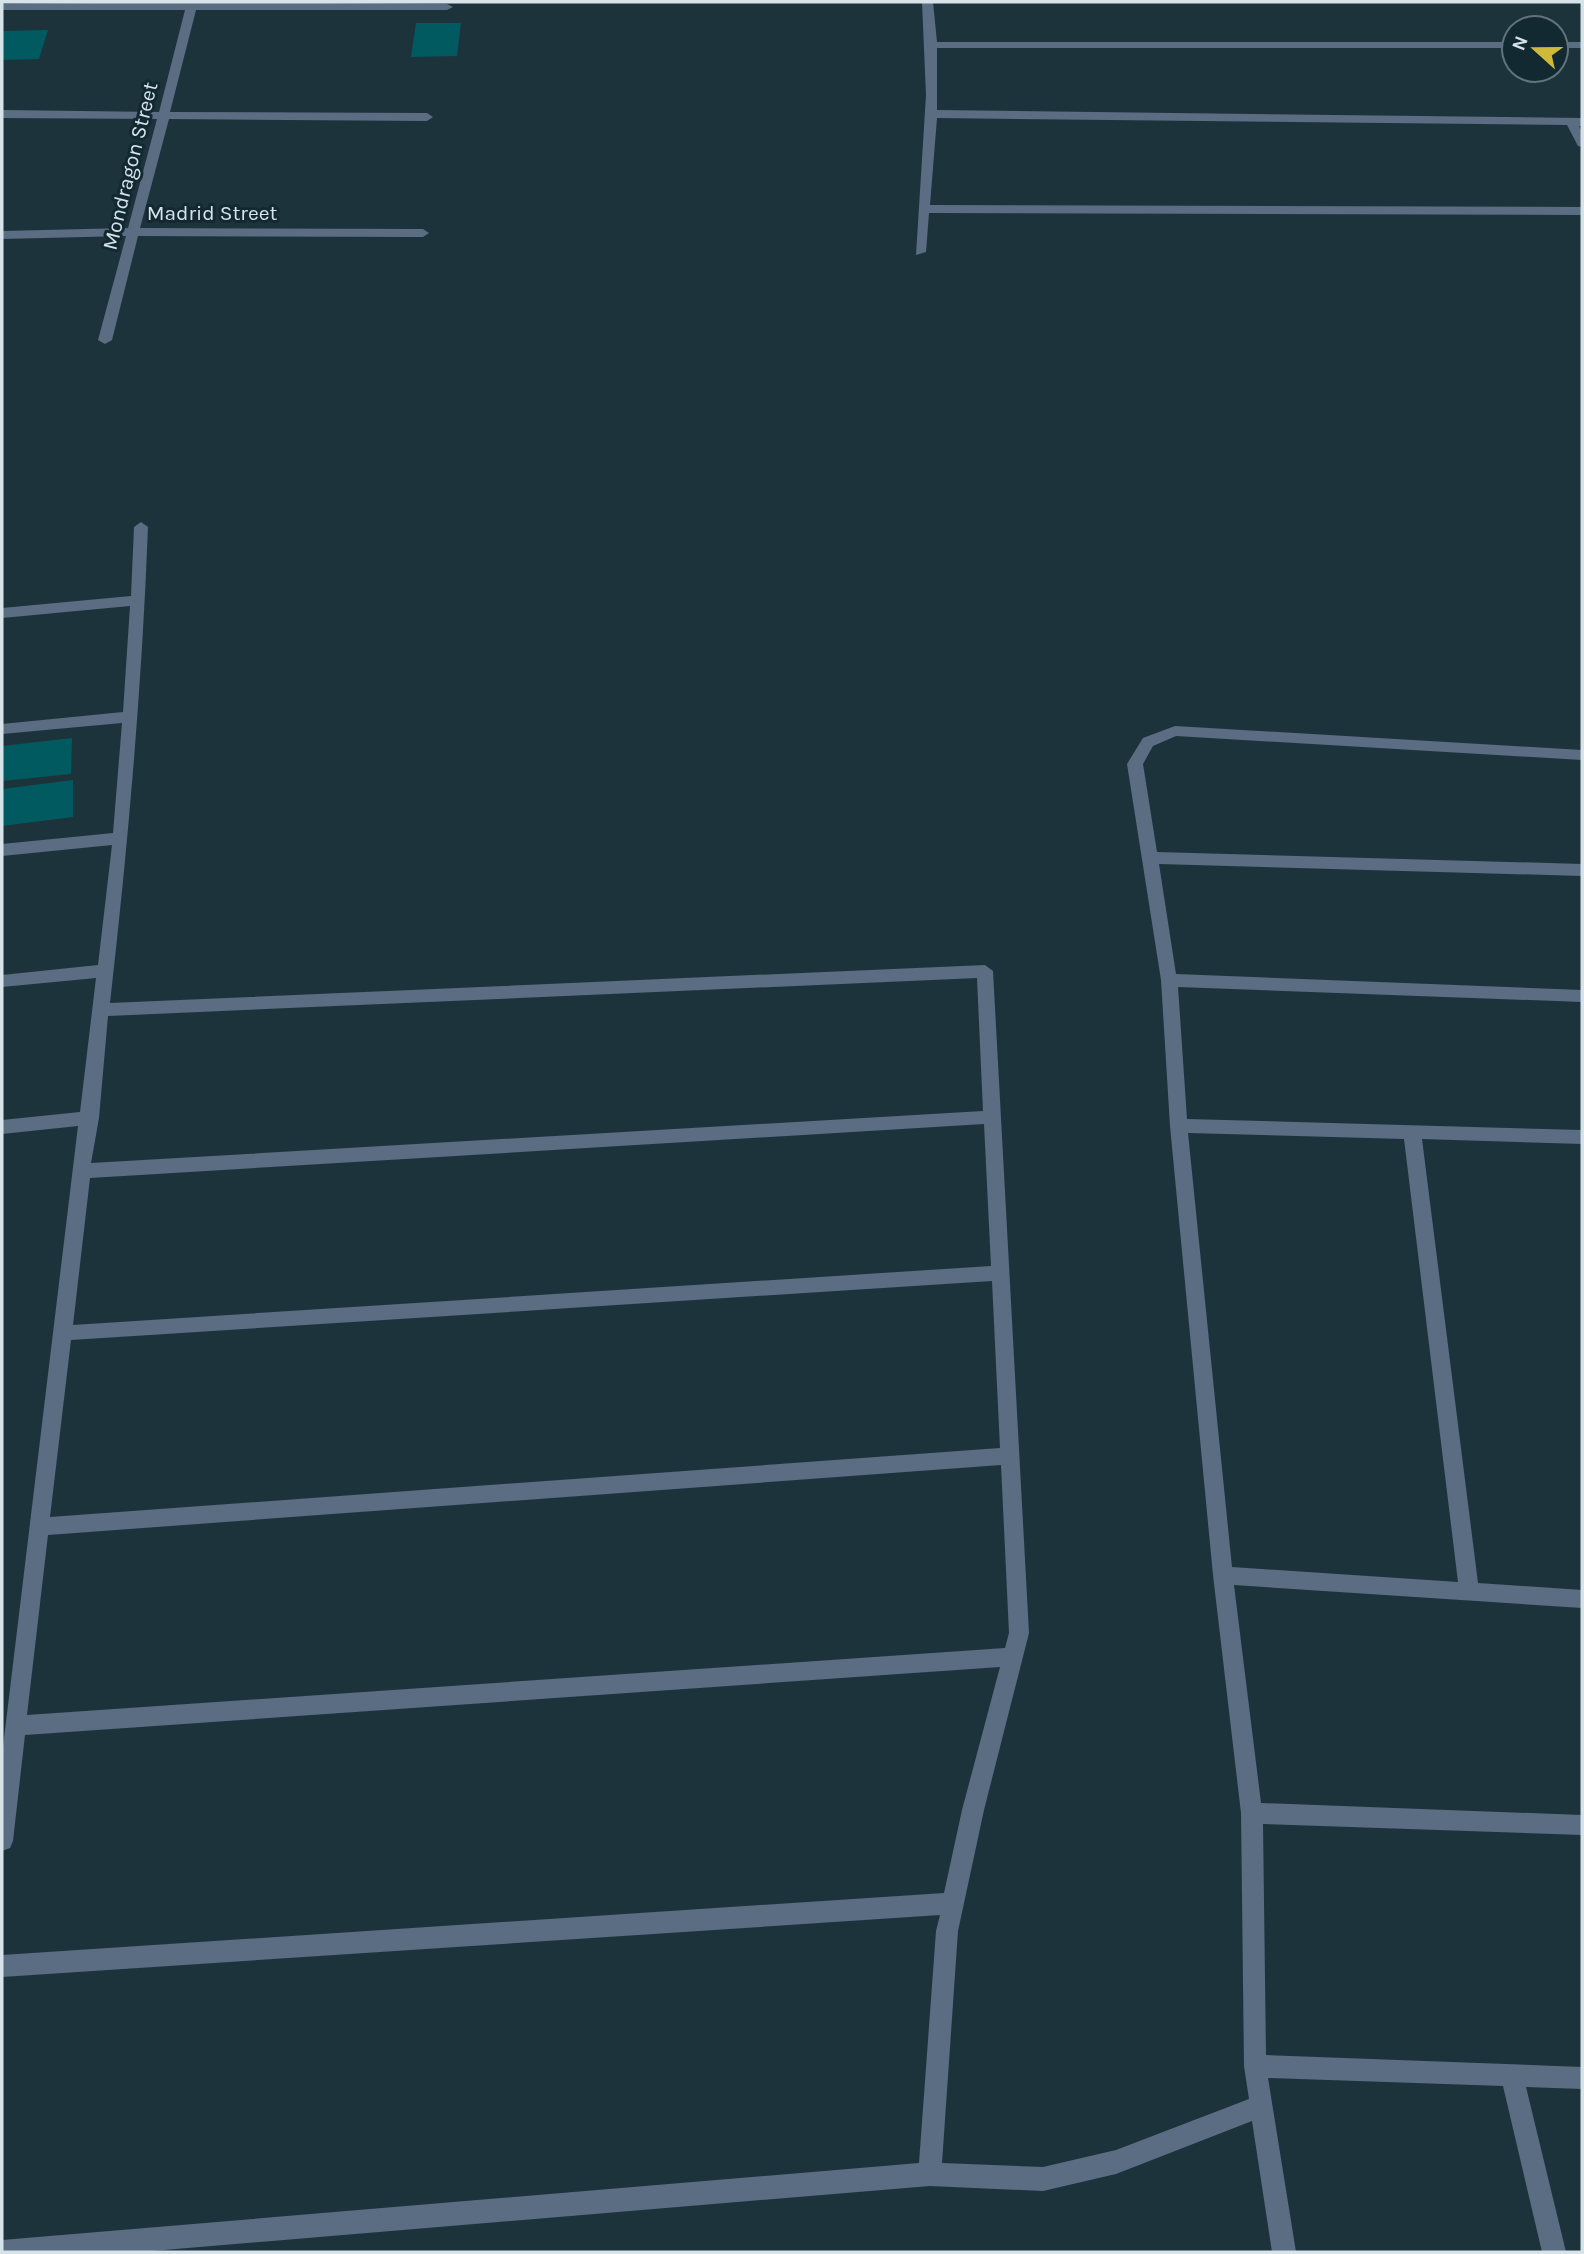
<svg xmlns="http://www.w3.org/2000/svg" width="1584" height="2254" font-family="Karla,sans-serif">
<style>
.building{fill:#005a5f}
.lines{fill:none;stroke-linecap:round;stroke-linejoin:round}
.minor{fill:#5b6d83;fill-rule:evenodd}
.labels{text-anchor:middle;stroke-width:6;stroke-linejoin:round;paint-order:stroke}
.far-street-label{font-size:21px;fill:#d6e3e9;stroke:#132932}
</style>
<rect width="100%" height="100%" fill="#1d333c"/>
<path class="building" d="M416,23H461L457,56L411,57Z
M48,30L39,59L2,60L3,31Z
M72,738L71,774L2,781V746Z
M73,780V817L2,826V789Z"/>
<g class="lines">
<path class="minor" d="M188,2L447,4L453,7L447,10H196L170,112L427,113L433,117L427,121L169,119L140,228L423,229L429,233L423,237L138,236L112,340L105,344L98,340L126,236L2,239V231L128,228L157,119L2,118V110L159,112L185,10H2V4Z
M922,2H933L937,42H1514V48H937V110L1582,118V126H1579L1582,132V147L1578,146L1567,125L937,118L930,205L1582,207V215L929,213L926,252L916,255L926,95Z
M1556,42H1582V48H1556Z
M141,522L148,527C142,686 128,845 110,1003L985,965L993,971L1029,1633L984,1810L958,1931L942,2163L1043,2167L1116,2150L1249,2099L1244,2066L1241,1813L1213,1575L1170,1126L1161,980L1127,764L1143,738L1175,726L1582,750V760L1176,736L1153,746L1143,764L1157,852L1582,864V876L1159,864L1176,974L1582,990V1002L1178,987L1187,1119L1582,1130V1144L1422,1139L1478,1583L1582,1590V1608L1234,1585L1261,1803L1582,1815V1835L1263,1824L1266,2055L1582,2067V2089L1526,2087L1566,2252H1542L1503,2086L1268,2078L1296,2252H1272L1252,2121L1116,2174L1043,2191L930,2186L140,2252H2V2240L919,2163L936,1931L940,1915L2,1977V1955L944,1893L962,1810L1000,1667L25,1735L13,1841L10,1848L2,1851V1755L78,1126L2,1134V1120L80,1112L96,978L2,987V975L98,965L112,845L2,856V844L113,833L122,723L2,734V724L123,712L130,606L2,618V608L131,596L134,527ZM977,978L983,1111L91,1163L99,1118L108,1016ZM984,1124L991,1266L73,1325L90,1178ZM1188,1133L1404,1139L1458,1582L1232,1567ZM992,1281L1000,1448L50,1517L71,1340ZM1001,1465L1009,1633L1005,1648L27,1715L48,1535Z"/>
</g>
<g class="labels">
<g class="far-street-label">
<text transform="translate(130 166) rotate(-76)" y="7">Mondragon Street</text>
<text x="212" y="220">Madrid Street</text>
</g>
</g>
<rect width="1584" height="2254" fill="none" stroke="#d6e3e9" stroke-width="7"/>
<g transform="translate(1535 49) rotate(291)"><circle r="33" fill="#132932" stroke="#61737b" stroke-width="2"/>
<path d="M0-5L12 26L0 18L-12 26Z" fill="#ceb938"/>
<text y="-10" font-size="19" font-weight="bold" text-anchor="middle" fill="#d6e3e9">N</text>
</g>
</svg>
